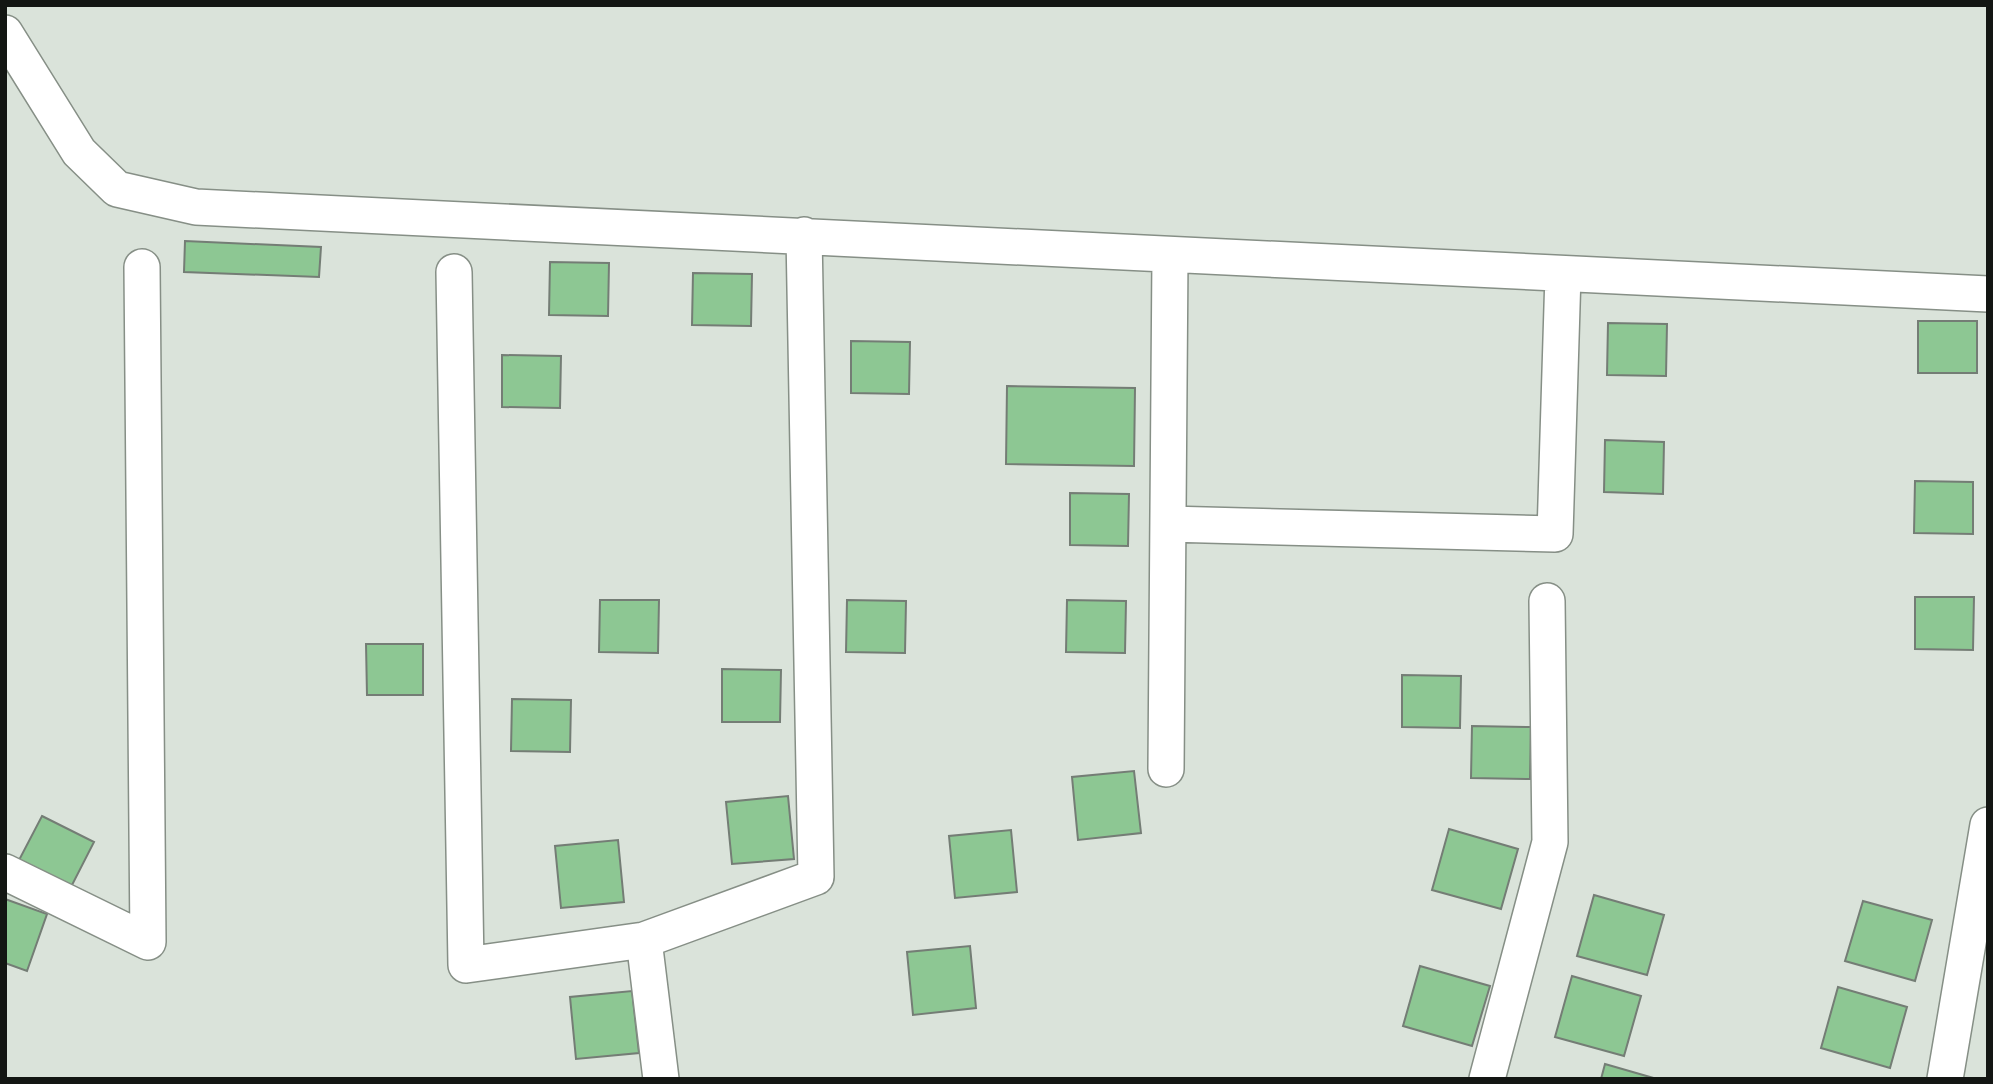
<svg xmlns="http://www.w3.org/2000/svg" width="1993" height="1084" font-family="'Times New Roman',serif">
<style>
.building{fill:#8dc793;stroke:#747d75;stroke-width:2}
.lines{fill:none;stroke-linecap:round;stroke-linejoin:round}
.minor-casing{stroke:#868f86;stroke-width:38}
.minor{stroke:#fff;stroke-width:35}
</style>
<rect width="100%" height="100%" fill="#dae3da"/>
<path class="building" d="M185,241L321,247L319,277L184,272Z
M550,262L609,263L608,316L549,315Z
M693,273L752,274L751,326L692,325Z
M1918,321H1977V373H1918Z
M1608,323L1667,324L1666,376L1607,375Z
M851,341L910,342L909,394L851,393Z
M502,355L561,356L560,408L502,407Z
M1007,386L1135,388L1134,466L1006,464Z
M1605,440L1664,442L1663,494L1604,492Z
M1915,481L1973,482V534L1914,533Z
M1070,493L1129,494L1128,546L1070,545Z
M1915,597H1974L1973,650L1915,649Z
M600,600H659L658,653L599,652Z
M847,600L906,601L905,653L846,652Z
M1067,600L1126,601L1125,653L1066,652Z
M366,644H423V695H367Z
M722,669L781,670L780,722H722Z
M1402,675L1461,676L1460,728L1402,727Z
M512,699L571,700L570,752L511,751Z
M1472,726L1531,727L1530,779L1471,778Z
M1134,771L1141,833L1078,840L1072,777Z
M788,796L794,859L732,864L726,802Z
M42,816L94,842L70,889L18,862Z
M1449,829L1518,849L1501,909L1432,890Z
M1011,830L1017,892L955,898L949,836Z
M618,840L624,902L561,908L555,846Z
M1594,895L1664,915L1647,975L1577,956Z
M5,899L47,914L27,971L5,963Z
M1863,901L1932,920L1915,981L1845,961Z
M970,946L976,1008L913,1015L907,952Z
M1420,966L1490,986L1472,1046L1403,1026Z
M1572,976L1641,996L1624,1056L1555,1037Z
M1838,987L1907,1007L1890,1068L1821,1048Z
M632,991L639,1053L576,1059L570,997Z
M1605,1064L1657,1079H1601Z"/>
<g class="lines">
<defs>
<path id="minor" d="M5,33L79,152L117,189L196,207L1988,294
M454,272L466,965L644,940L816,877L804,235
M1168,524L1555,534L1563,274
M1166,769L1170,256
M5,872L148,942L142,267
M644,940L661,1079
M1487,1079L1550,842L1547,601
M1945,1079L1988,825"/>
</defs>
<use href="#minor" class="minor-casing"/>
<use href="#minor" class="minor"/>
</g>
<rect width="1993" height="1084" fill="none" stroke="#131613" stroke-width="14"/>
</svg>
